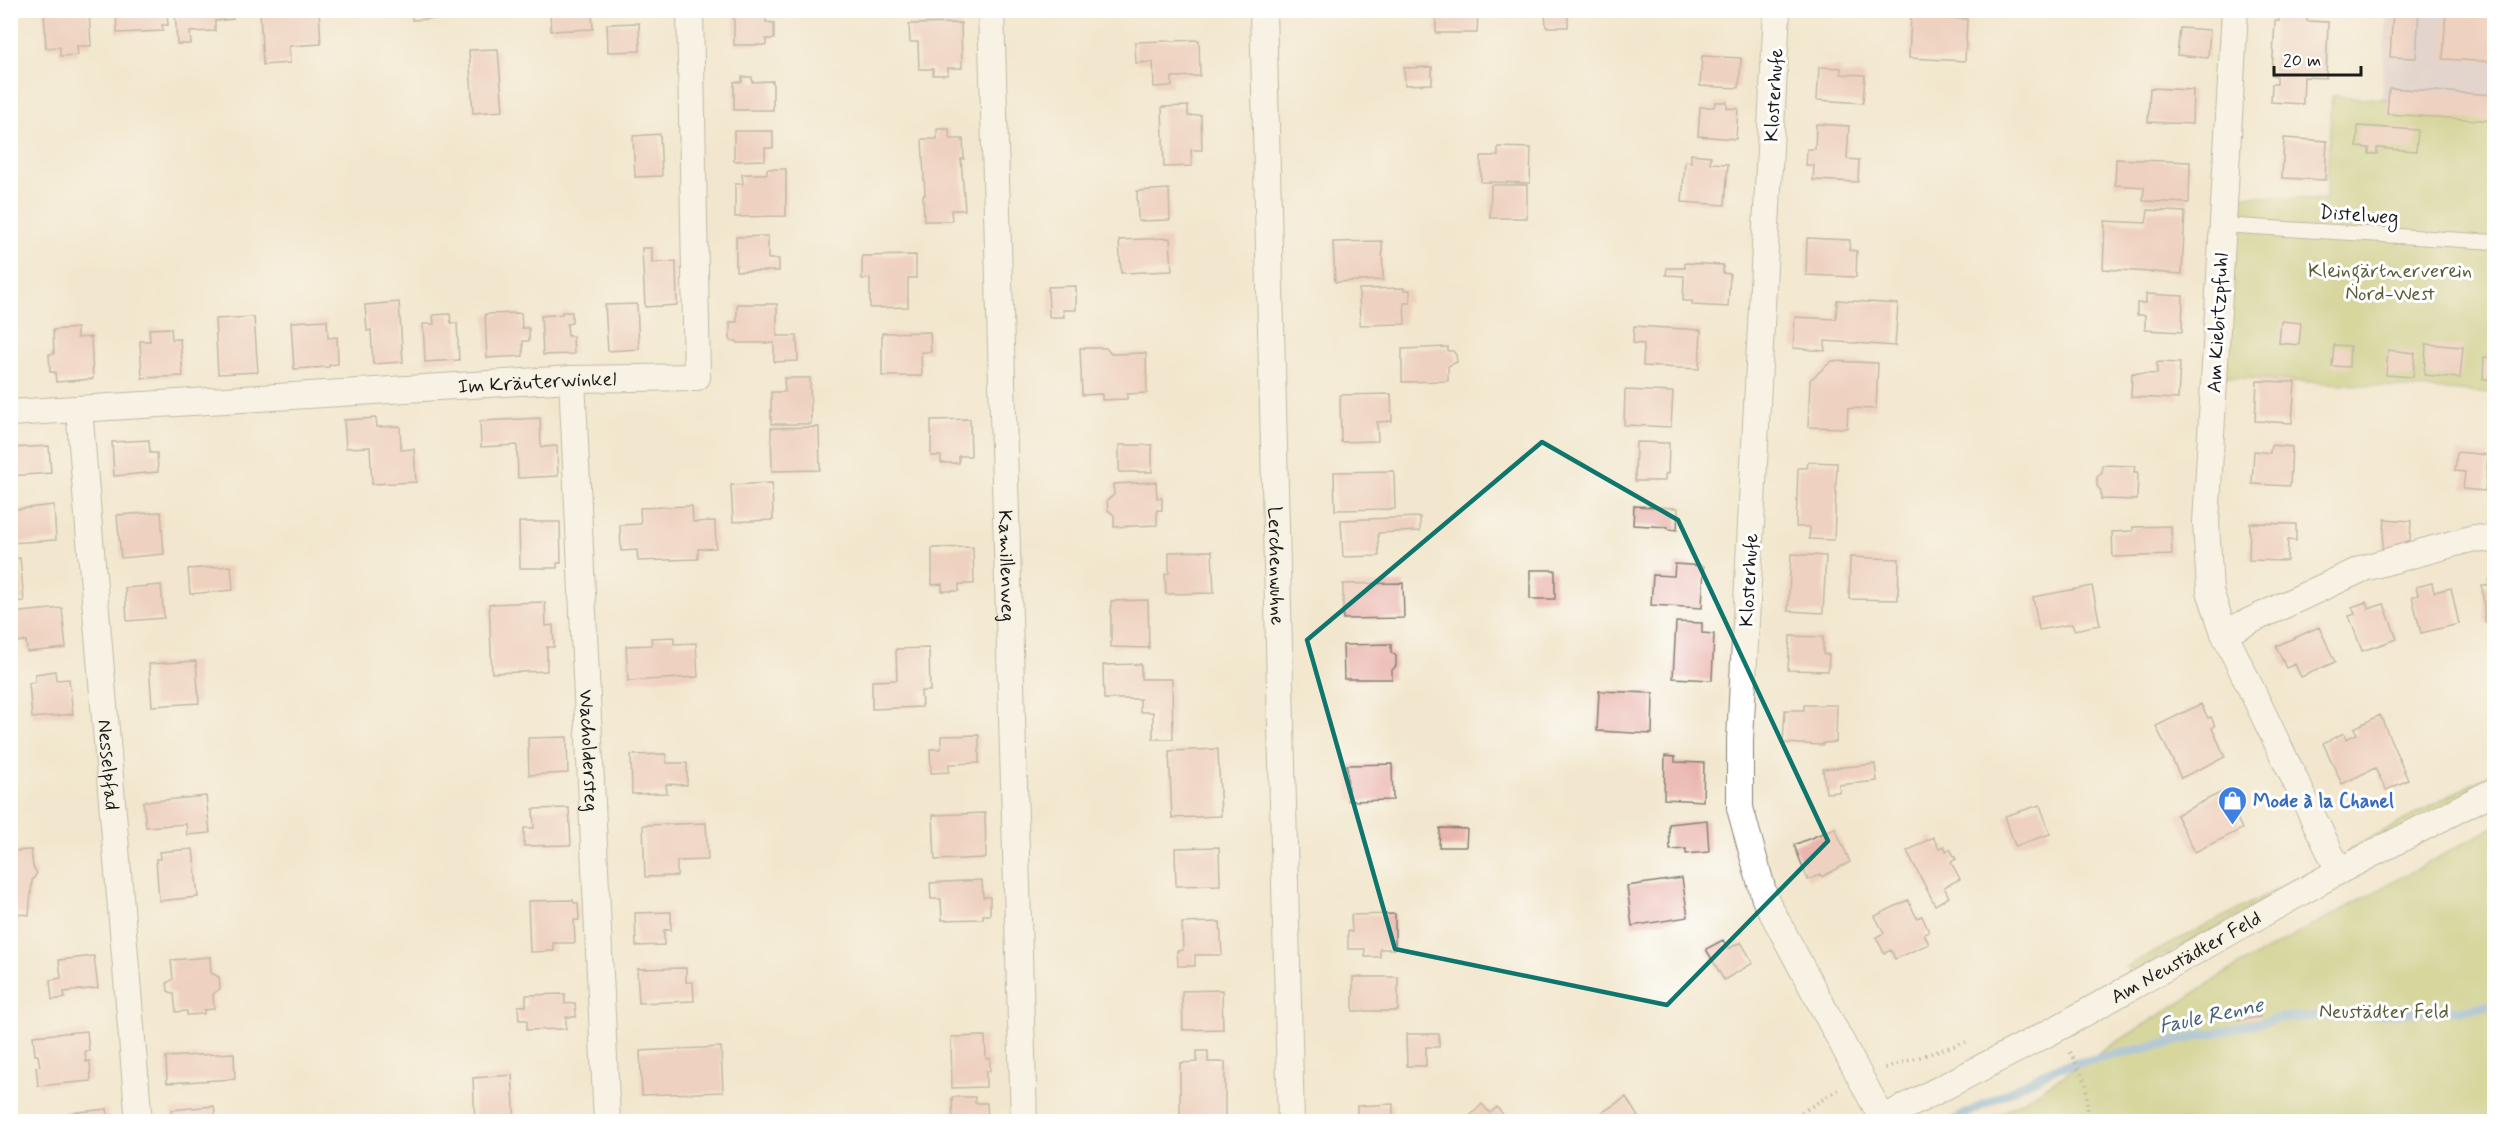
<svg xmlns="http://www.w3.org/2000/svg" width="2505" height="1132" font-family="Mynerve,sans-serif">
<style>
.industrial{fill:#d1bdcc}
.green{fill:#b4c164;stroke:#686e40;stroke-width:1.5}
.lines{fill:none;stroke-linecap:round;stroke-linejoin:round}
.stream{stroke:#67a4d8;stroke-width:9}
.building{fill:#eab5ad}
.service-casing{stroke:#878275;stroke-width:16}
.minor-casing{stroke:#878275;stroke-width:28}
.path{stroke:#878275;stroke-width:4;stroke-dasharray:1.5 4.5;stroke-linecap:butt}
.service{stroke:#fff;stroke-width:14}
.minor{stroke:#fff;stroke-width:26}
.marked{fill:none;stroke:#0f766e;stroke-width:4.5;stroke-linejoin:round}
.labels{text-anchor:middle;stroke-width:6;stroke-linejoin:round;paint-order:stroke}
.street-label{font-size:20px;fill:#1c1c1c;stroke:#fff}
.park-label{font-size:20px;fill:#595e39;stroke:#fff}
.shop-label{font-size:20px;font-weight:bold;fill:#366cbe;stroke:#fff;text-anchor:start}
.water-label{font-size:21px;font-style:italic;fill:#42607a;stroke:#fff}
</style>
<rect width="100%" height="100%" fill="#fff"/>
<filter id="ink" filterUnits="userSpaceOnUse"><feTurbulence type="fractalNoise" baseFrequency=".0167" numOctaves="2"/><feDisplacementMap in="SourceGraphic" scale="12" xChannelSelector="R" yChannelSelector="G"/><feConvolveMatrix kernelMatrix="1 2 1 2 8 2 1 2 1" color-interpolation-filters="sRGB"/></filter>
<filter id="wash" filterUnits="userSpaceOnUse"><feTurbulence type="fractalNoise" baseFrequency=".008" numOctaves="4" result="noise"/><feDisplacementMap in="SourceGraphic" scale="24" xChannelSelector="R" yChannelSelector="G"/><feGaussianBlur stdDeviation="1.35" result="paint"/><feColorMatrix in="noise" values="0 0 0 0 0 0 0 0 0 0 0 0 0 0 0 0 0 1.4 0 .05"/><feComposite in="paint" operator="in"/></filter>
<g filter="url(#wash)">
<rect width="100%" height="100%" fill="#f2e7ce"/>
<path class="industrial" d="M2387,11H2494V123L2380,115Z"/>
<path class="green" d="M2332,96L2494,106V393L2212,376L2223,194L2326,200Z
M2494,772V782L2366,850H2349Z
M2494,827V1121L1987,1122L2039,1091L2229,971Z
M2307,874L2306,881L2135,970L2125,967Z"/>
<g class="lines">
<path class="stream" d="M1950,1122L2055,1068L2281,1018L2461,1010L2494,1005"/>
</g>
<g id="blocks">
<path class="building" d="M44,10H89L91,46H77L78,55L60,56V47L46,48Z
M116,10H167L168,25H162L163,31L117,33Z
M175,10H233V19L215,21V31L190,32L191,44H177Z
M319,10L321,44L289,46L290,63L263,65L260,12Z
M412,10H446L447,18L412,20Z
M554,10H592L593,29L551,31L550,12Z
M734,10H766V22L774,23V39H766V45H734Z
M1436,10H1478L1477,33H1436Z
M1545,10H1568V27H1546Z
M2273,10H2308L2307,21L2328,22L2326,78L2304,77L2303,104L2271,102L2272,84H2277V76L2272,75L2275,21H2279L2280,13Z
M2393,10H2419L2416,58L2390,57Z
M2446,10H2494V62L2443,59Z
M1911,16L1967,19L1965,61L1909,58Z
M639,23L640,51L608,52L607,24Z
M961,23L962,68H948V75H933V69H919L918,42H910L909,24Z
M2180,28L2210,30L2208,58L2177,55Z
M1199,40L1200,76L1172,77V86L1154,87L1153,62L1136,63L1135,42Z
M498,49L503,111L473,113L469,50Z
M1702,56L1741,58L1739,88L1700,86Z
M1432,67V84L1405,85L1404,68Z
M1819,67L1841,68V74L1865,75L1863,103L1817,100Z
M742,77H752V82L773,81V110H734V82H742Z
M2150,88L2193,90L2192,124L2148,122Z
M2389,88L2494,95V121L2387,114Z
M1715,102H1727V108L1738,109L1736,139L1698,136L1700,107H1714Z
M1188,106V116L1201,115L1202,150H1191L1192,166L1164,167L1162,107Z
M1816,124L1849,126L1847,159L1859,160L1858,182L1813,180L1814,165H1806L1807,149H1815Z
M2358,126L2418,130L2416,151L2377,148V154H2369V148L2357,147Z
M937,129H949L950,139H963L964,159H961L965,210H951L952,221H924L923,195H925L922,139H937Z
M734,131H773V148H765V160L734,161Z
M660,134L662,176L635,177L633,136Z
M2284,138L2327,141L2325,180L2282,178Z
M1498,147L1531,148L1530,183L1481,182V156H1498Z
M1691,154L1711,156L1710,163L1728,164L1725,205L1682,202L1685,161L1691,162Z
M2116,159L2190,162L2189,203L2143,201L2144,187L2115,185Z
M767,169H786V216L735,217V184H743L742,174H767Z
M1491,185H1527V218H1490Z
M1169,189L1170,220L1138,221L1137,191Z
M2148,210L2185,212L2182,274L2103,269L2105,221L2146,223Z
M768,236V259H779V271H736V237Z
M1170,238L1172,271L1121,273L1119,240Z
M1807,238L1850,240L1849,250L1857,251L1856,277L1806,275Z
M1382,241L1383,280L1335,282L1333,242Z
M642,248H652V263L676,261L677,305L645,307Z
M916,255V278H908V307L870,308V278L862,279V256Z
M1685,263L1723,265V273L1730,274L1728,307L1692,305V301H1683L1684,276L1666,275L1667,268H1685Z
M1076,286V310H1063L1064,317H1049L1048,287Z
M1404,288V290H1410V303H1404L1405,324L1360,325L1359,289Z
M2146,294L2183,296L2182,332L2145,330V315H2137V303H2146Z
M1837,300L1898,304L1895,346L1825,341V351L1793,348L1795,317L1836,319Z
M399,302L403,362L373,364L371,330L367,331L365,305Z
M637,304L639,349L608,351L605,305Z
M737,304H777V336H797L798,361L774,362V343H737V341H730V322H737Z
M562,312H572V323L567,324L568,336H573L574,354L543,355L541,316L562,314Z
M521,313L522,328H529V341H523V356L487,358L485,314Z
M450,314L451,323H457L459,360L425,362L423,324H434L433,315Z
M254,317L258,372L218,374L215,319Z
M327,320L328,338L337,337L338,364L329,365V367L294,369L291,322Z
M2281,321L2301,323L2299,345L2279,343Z
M1634,326L1701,330L1699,369L1643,366L1644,344L1633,343Z
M77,328V338L91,337L93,379L56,382L55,372H50L49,354H54L53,330Z
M171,328L172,339H180L183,376L142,378L140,341H150L149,329Z
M930,332L931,352H921L922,376H882V333Z
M2426,344L2463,347L2460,378L2424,375Z
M2334,345L2350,346L2349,367L2332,366Z
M1448,347V351H1453L1456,355L1457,362L1448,366V381L1402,382V349Z
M1080,348H1106L1111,354L1146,353L1147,393L1127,394V399L1102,400V394L1082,395Z
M2388,350L2415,353L2413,377L2386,375Z
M2484,357L2494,358V380L2483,379Z
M1832,361L1878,363L1876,409L1848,408L1847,428L1808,427L1810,380Z
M2157,362L2180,363L2178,399L2131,397L2132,373L2157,374Z
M784,378H810L811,424H771V392H785Z
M2257,381L2295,382L2292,423L2255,421Z
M1625,390L1673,392L1671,427L1624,425Z
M1391,394L1392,421L1377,422L1378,441L1341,442L1340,395Z
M376,418L377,427L400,426L401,450L414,449L416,482L372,484L370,447L346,448L344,420Z
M540,418L541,447L557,446L558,476L518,478L517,445L481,447L480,421Z
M970,419L971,456H959V463H941V456H931V420Z
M819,427L820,470L772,471L771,428Z
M149,440L150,453H157L158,472L114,476L112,442Z
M1636,442L1669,443L1668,474H1665V481H1635Z
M1119,445H1152V472H1119Z
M2271,445L2292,447L2290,486L2252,484L2254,451L2270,453Z
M49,446L51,473L10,476V448Z
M2457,452L2488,455L2485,491L2463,489L2465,472L2455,471Z
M1808,462L1837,463L1834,540L1809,539L1810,527H1796L1798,468H1807Z
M2102,465L2135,466L2134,472H2138L2137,500L2101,499V491L2097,486V477L2102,473Z
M1394,471L1395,509L1335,510L1334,472Z
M1156,482L1157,498H1162V510H1157V525L1114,527V515L1108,510L1107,500L1114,495L1113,484Z
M772,483L773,520L733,522L731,485Z
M54,505L56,540L10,543V510Z
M692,506L693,522L715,521L716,548L698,549V559L638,561L637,550L621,551L620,525L641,524L640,508Z
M1634,506L1678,508L1677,530L1668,529V527L1633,525Z
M161,512L164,554L121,558L117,515Z
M1420,517V531L1378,533L1379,556L1343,557L1341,520Z
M2385,519L2411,521L2410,540L2382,551Z
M519,522H560L561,563H557V568H520Z
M2250,523L2296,524V541L2288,540L2287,561L2249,560Z
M2171,526L2172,555L2113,557L2112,532L2133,531V527Z
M973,547L974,584H959V591H942V584L932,585V548Z
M1212,551L1214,593L1166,594L1165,574L1169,573V552Z
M1791,554L1826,556L1823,613L1788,611Z
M1850,557L1899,559L1898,600L1849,599Z
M20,558L24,601L10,602V559Z
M1675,564L1704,566L1702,608L1651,605L1653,575L1674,576Z
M231,566L233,590L190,594L188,569Z
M1530,570H1555V599H1530Z
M2489,580H2494V622L2485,623L2482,585H2490Z
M1403,583L1404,618L1343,619V584Z
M2432,583L2434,592L2451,588L2459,624L2421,633L2412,597L2418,595L2416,587Z
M161,585L164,618L127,621L125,588Z
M2092,586L2100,625L2074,630L2072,624L2039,630L2033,597Z
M1148,600L1149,648L1111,647V601Z
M545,602L546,626L553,625L554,647H547V671L492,673L489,604Z
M2366,602L2368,609L2384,604L2397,639L2362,651L2349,616L2355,614L2352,607Z
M62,608L66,648L27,652L26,641L10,642V613Z
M1676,622L1702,623V633L1714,634L1712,680L1673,678Z
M2319,627L2335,662L2301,677L2295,664L2286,668L2276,646Z
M1790,636L1823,637V654L1829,655L1828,671L1788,670Z
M674,637V644L696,643L698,677L628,681L626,646L652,645L651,638Z
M1391,644V652L1396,656V666L1392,670V679H1344L1343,645Z
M929,648L930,691H921L922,707L872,709V681L897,680L896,649Z
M196,661L199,703L152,706L149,664Z
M1141,664V679H1172L1173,739H1153V712H1140V699H1104L1103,665Z
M55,671L56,680L69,679L73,714L32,718L29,683L35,682V674Z
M1599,691L1653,693L1652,734L1597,731Z
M2201,704L2208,718L2211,717L2215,726L2212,728L2225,757L2181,778L2156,726Z
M1804,705H1837L1836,742L1823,743V745L1783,743L1785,710H1804Z
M2380,715L2408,780L2386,790L2375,768L2342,784L2323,743L2344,733L2346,739L2357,734L2354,728Z
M979,735V763L949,764V772L931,773L930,749H941V736Z
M567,737L568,773L529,775L528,738Z
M1218,749L1221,816L1172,818L1169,751Z
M666,754V763H687V785L666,784L667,793L632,794L631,755Z
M1665,756L1675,757V762L1704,763L1703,801L1664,799Z
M1392,764L1393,800L1348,801L1347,765Z
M1875,764L1877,781L1839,785L1840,792L1826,793L1823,769Z
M2224,791L2242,829L2195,852L2176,815Z
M206,796L210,833L187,835L186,824L146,827L143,802Z
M2040,805L2050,834L2015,846L2005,816Z
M569,808L571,845L524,846V828H534L533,809Z
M985,813L986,858L935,860L933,815Z
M1707,820L1709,852L1686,854V849L1670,850L1669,824Z
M706,823L708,860L677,861V876L645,877L643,825Z
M1440,828L1467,829L1466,847H1439Z
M1835,828L1850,862L1822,877L1821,874L1808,880L1794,845Z
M1933,837L1939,848L1944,846L1946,851L1950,849L1956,859L1951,862L1960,879L1944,887L1949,897L1935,905L1907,851Z
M1219,847L1220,885L1176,886L1175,848Z
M193,849L198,897L159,901L156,859H160L159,852Z
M31,850L33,867L37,873L32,881L29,915L20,914L10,909V856H13V851Z
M1682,878L1688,917L1632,926L1627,886Z
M982,880L983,897H990V915H983V919L942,920L941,899H931L930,883Z
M573,900L574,903H578L579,920H574L575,943H553L554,951L530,952L528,901Z
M1908,900L1917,918L1922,916L1929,932L1924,934L1929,944L1895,959L1891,950L1884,953L1876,937L1884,933L1875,916Z
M671,912V930H664V945L636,946L635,913Z
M1395,914V949H1380V957H1365V949H1348V931L1352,932L1351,915Z
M1220,922L1222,955H1195V966H1178L1177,951L1183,950L1182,923Z
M1723,940L1728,949L1741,942L1753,963L1724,980L1706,949Z
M94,956L98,988L64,992L65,998L52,1000L50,980L61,978L59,960Z
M210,957L211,973L219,977L220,989L213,994L214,1009L204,1010V1014L187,1015V1011L176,1012L174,994L168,991L167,983L173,979L171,960Z
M686,968V982H693L694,1001L639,1003L637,969Z
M1353,977H1398V1011H1353Z
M1222,990L1223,1029L1183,1030L1182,991Z
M565,994V1004L575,1003L576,1017H566V1029L527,1030V1020H519L518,1006H526V995Z
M2259,1004L2260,1017L2239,1020L2238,1007Z
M87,1031L89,1051H85L86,1062L90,1061L91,1081L38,1086L36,1067L40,1066L38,1055H35L33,1036Z
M1406,1034H1439V1047H1426V1066H1407Z
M985,1036L986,1059L990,1058V1071H986V1087L952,1088L951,1037Z
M721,1047L723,1092L642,1095L640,1051Z
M1197,1051H1208V1062H1225V1122H1180V1063L1197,1062Z
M234,1053L235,1079L167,1083L166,1057Z
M512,1075L515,1122H475L473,1078Z
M952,1097H975V1103H987L988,1120L993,1119V1122H953Z
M1626,1097L1641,1122H1580L1589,1116L1592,1119Z
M1393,1104V1122H1357V1106Z
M1482,1104L1490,1113L1497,1107L1507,1119L1504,1122H1464Z
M214,1106L216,1122H172L171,1110Z
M107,1109L109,1122H70L69,1113Z"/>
</g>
</g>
<g filter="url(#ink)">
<use href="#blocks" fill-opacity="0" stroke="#878275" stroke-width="1.5"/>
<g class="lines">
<defs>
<path id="service" d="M2222,225L2494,242"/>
<g id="minor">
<path id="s1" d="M991,10L1024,1122"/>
<path id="s2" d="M1263,10L1291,1122"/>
<path d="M1777,10L1740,740V808L1765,899L1882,1118"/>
<path d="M2235,10L2206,523L2210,591L2224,633L2339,871"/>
<path id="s3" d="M572,379L607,1122"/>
<path id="s4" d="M79,409L139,1122"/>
<path id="s5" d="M10,413L572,379L697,377L690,10"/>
<path d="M2224,633L2364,568L2474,538L2494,540"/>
<path id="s6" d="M1876,1122L2058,1028L2339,871L2494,791"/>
</g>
</defs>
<use href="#service" class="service-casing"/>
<use href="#minor" class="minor-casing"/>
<path class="path" d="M2070,1052L2086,1083L2088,1119
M1885,1068L1966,1042
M1786,1122L1838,1090
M2038,1122L2088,1119L2097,1122"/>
<use href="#service" class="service"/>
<use href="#minor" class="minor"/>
</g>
</g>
<path d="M0 0H2505V1132H0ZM1542,442L1678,520L1828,841L1667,1005L1395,949L1307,640Z" fill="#f2e7ce" fill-opacity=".55" fill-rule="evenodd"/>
<path class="marked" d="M1542,442L1678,520L1828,841L1667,1005L1395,949L1307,640Z"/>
<defs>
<symbol id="shop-pin" viewBox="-11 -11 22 30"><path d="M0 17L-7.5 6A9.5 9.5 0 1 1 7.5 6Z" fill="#3f7fe0" stroke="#fff"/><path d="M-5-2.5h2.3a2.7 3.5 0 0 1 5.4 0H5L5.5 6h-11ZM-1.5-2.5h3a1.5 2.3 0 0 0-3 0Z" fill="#fff"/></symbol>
</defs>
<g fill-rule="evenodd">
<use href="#shop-pin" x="2216" y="784" width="33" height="45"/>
</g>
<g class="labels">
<g class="street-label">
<text transform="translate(1773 95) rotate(-87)" y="7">Klosterhufe</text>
<text transform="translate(2359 214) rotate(4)" y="7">Distelweg</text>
<text transform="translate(2217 323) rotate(-87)" y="7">Am Kiebitzpfuhl</text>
<text dy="7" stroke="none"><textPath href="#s5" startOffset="528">Im Kräuterwinkel</textPath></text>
<text dy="7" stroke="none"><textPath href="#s1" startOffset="556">Kamillenweg</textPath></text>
<text dy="7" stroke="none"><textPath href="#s2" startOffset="556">Lerchenwuhne</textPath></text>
<text transform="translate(1748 580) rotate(-87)" y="7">Klosterhufe</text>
<text dy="7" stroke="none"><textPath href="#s3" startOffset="372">Wacholdersteg</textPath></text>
<text dy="7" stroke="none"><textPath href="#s4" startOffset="357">Nesselpfad</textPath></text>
<text dy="7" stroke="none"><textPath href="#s6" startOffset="351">Am Neustädter Feld</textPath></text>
</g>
<g class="park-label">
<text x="2390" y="277">Kleingärtnerverein<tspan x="2390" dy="23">Nord-West</tspan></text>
<text x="2384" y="1018">Neustädter Feld</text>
</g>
<g class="shop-label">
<text x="2253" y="807">Mode à la Chanel</text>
</g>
<g class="water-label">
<text transform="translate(2211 1015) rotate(-12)" y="7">Faule Renne</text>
</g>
</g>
<rect width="2505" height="1132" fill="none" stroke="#fff" stroke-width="36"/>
<path d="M2274 66v9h87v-9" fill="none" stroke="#1c1c1c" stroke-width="3"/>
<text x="2283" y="66" font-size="18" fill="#1c1c1c" stroke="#ffffff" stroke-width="4.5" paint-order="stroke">20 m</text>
</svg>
